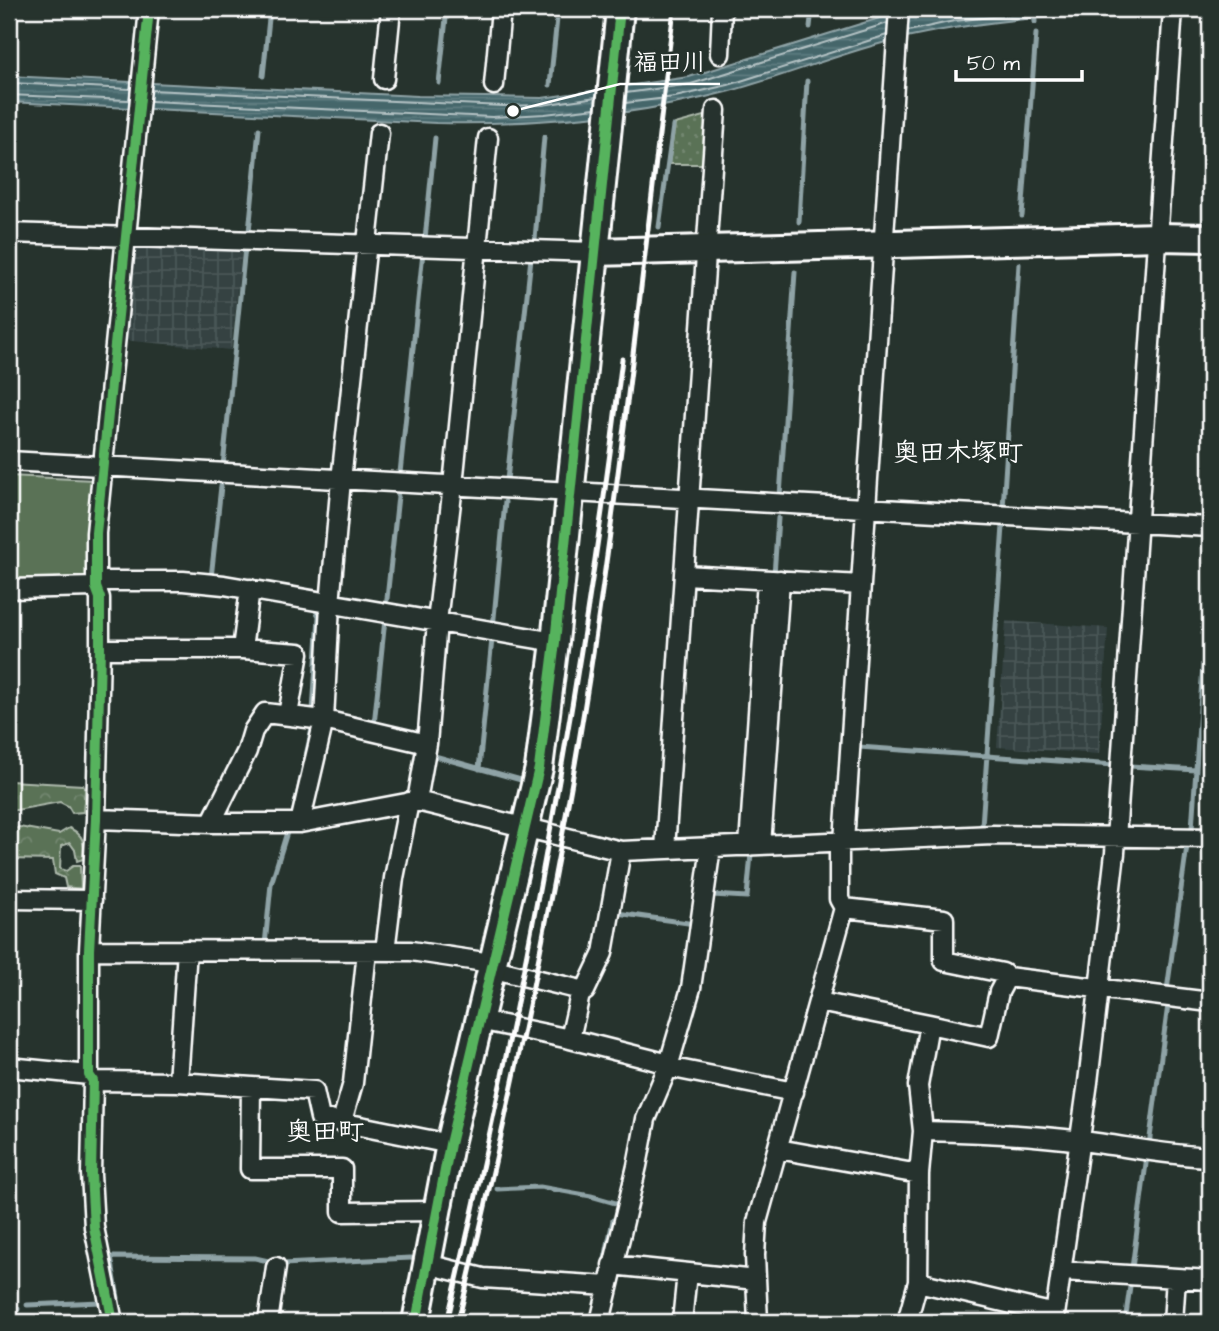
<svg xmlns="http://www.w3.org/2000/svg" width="1219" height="1331" font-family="'Architects Daughter','Klee One',sans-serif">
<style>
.industrial{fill:url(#industrial-grid)}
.grass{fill:url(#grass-dots);stroke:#acb8ab;stroke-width:2}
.forest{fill:url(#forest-crowns);stroke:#acb8ab;stroke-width:2}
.garden{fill:#5a7257;stroke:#acb8ab;stroke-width:2}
.water{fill:url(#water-rules);stroke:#8fa3a6;stroke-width:2}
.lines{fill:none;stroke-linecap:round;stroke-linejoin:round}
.shore{stroke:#b4c2c4;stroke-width:2}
.stream{stroke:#8fa3a6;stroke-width:5}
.street-casing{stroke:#fff;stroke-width:23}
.secondary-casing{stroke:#fff;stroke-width:32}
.street{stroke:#26332d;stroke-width:18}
.secondary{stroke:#26332d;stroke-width:26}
.rail{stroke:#fff;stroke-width:5}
.cycleway-casing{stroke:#26332d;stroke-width:15}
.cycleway{stroke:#56b35d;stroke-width:10}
.labels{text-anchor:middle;stroke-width:5;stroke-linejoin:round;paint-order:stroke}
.quarter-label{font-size:26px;font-weight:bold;fill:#fff;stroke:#26332d}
.leader{fill:none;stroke:#fff;stroke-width:2.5}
.callout-dot{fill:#fff;stroke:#26332d;stroke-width:2.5}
.callout-label{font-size:24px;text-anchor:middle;font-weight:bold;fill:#fff;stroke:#26332d;stroke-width:5;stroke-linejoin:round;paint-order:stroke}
</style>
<defs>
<pattern id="industrial-grid" width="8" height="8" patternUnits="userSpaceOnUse" patternTransform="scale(1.75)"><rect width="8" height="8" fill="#354343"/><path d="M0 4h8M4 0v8" fill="none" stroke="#495656"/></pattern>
<pattern id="grass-dots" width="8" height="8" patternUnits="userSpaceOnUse" patternTransform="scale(1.75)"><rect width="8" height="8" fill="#5a7257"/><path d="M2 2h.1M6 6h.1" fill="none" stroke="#738770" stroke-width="1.8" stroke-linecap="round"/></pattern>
<pattern id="forest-crowns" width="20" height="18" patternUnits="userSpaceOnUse" patternTransform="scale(1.75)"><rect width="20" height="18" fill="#5a7257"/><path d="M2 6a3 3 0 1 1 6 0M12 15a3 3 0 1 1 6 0" fill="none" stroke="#738770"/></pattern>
<pattern id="water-rules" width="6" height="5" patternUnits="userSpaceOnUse" patternTransform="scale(1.75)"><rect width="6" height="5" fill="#44666b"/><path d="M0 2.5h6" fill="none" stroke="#607d81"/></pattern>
</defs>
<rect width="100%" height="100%" fill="#26332d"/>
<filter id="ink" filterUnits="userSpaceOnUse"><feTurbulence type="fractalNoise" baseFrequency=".0143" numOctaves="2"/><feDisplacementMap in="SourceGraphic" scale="14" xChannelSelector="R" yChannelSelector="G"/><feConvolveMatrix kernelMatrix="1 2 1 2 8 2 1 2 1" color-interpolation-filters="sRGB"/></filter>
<g filter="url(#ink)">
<path class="industrial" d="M140,245L242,247L231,350L121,340L130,253Z
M1006,621L1108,628L1099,754L997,747Z"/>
<path class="grass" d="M708,115L707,164H669L675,124Z"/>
<path class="forest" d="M9,781L83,785L85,790L83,812L72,813L68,806L60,802L11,811L9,809Z
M19,827L59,834L69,828C85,835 84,843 83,859L77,861L75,850L70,843L61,846L60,869L66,871L73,866H80L81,889L66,887L64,878L55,874L53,860L9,859V832Z"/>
<path class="garden" d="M9,476L94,480L89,574L84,582L9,583Z"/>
<path class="water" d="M922,9H1148C1061,16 972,20 886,42C833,56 782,77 730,91C636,116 532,125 436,123L9,102V76L418,96L542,98L689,77L886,16Z"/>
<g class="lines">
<path class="shore" d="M908,31L954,21L1067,9
M9,83L130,89
M151,90L503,106L542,105L596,97
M626,93L691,84L888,23
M9,95L129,100
M150,101L492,117L545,114L595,108
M625,103L675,97L728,85L887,35"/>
<path class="stream" d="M1034,9L1035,22
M9,16L10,9
M810,27L812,9
M263,76L270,9
M439,83L447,9
M550,85L558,9
M1022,216L1036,34
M799,222L807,81
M659,227L673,126
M249,232L259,129
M425,239L435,138
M535,239L544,137
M223,466L245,247
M400,473L423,252
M507,480L531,258
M780,496L795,272
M1003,508L1019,264
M1210,560L1192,829H1210
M774,575L778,518
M213,578H211L221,486
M311,608L315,609L319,616L313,712
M386,608L398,496
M493,628L505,502
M374,725L385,619
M431,755L521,780
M1130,766L1196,770
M479,769L492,639
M292,819L313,724
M982,826L1003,526
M854,827L859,747L1114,765
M709,898L712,895L747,897L751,854
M616,917L617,913L695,924
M265,945L271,884L288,829
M1172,991L1167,990L1187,846
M1149,1145L1168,1005L1162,1004
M497,1189L540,1187L591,1196L619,1204
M1132,1268L1147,1156
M602,1274L613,1220
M118,1298L111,1257L255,1258L282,1264L411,1258
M27,1305L101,1302
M9,1309H18
M468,1318L496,1322
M1125,1322L1131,1279"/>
<defs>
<path id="street" d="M720,54L722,9
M384,79L391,9
M494,85L501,9
M9,233L595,252
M9,461L1210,527
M685,575L861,585
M96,581H183L224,585L555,642
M9,589L96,587
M250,589L242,649L299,653L288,715
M100,649H242
M417,801L621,851L993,835L1210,838
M96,819L211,823H300L324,720L330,604L341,480L379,133
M211,823L247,751L253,731L265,713L324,720L427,744
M300,823L417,801L427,744L437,622L453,485L488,138
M844,842L899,9
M761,845L780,580
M749,846L767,580
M665,849L716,110
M9,899L92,900
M844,908L944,919V961L1003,973L1007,977
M89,950L411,951L491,963
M385,951L394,878L409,802
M490,968L581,990
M819,1002L929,1024L918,1086L923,1131
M479,1020L570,1039L669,1064
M929,1024L989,1037L999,992L1007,977L1210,1002
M570,1039L581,990L585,991L603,953L621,851
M9,1067L89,1075
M668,1067L794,1092
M93,1081L178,1082L314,1091L320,1118L450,1144
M178,1082L187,950
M251,1087L250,1169H342V1212L437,1211
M342,1121L353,1083L367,951
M778,1149L919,1174L918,1282L907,1322
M919,1174L923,1131C976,1132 1029,1134 1081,1141C1124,1146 1167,1155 1210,1157
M427,1264L483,1278L608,1286
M612,1265L756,1280
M1062,1271L1210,1280
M918,1282L1055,1314
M113,1322L94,1227L91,1174L93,1081L89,1075V950L96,819L100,649V598L96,587V533L149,9
M268,1322L276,1267
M600,1322L637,1166L646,1119L668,1067L691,988L711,847
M682,1322L687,1273
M758,1322L755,1255L757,1222L844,908L839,899V842
M1054,1322L1088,1082L1115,853L1173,9
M1173,1322L1176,1278"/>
<path id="secondary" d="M595,252L1159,237L1210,238
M416,1322L450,1144L539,768L555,642L620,9"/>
</defs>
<use href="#street" class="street-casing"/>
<use href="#secondary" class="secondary-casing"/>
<use href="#street" class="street"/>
<use href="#secondary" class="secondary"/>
<path class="rail" d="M447,1322C522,1004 583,683 622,359
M458,1322C511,1101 559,878 593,653C625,439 648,224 674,9"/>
<defs>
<path id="cycleway" d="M113,1322L94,1227L91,1174L93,1081L89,1075V950L96,819L100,649V598L96,587V533L149,9
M416,1322L450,1144L539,768L555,642L620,9"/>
</defs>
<use href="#cycleway" class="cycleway-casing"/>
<use href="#cycleway" class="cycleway"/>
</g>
</g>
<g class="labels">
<g class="quarter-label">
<text x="958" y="461">奥田木塚町</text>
<text x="325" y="1140">奥田町</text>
</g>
</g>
<path class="leader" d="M513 111L620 84H720"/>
<circle class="callout-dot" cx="513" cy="111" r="7"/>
<g class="callout-label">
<text x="670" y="70">福田川</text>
</g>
<rect width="1219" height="1331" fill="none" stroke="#26332d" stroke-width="35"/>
<rect x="18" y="18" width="1184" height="1296" fill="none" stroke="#fff" stroke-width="2.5" filter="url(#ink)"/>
<path d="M956 70v10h126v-10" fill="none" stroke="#ffffff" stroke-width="3.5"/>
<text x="967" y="70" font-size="21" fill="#ffffff" stroke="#26332d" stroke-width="5" paint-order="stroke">50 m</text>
</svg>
